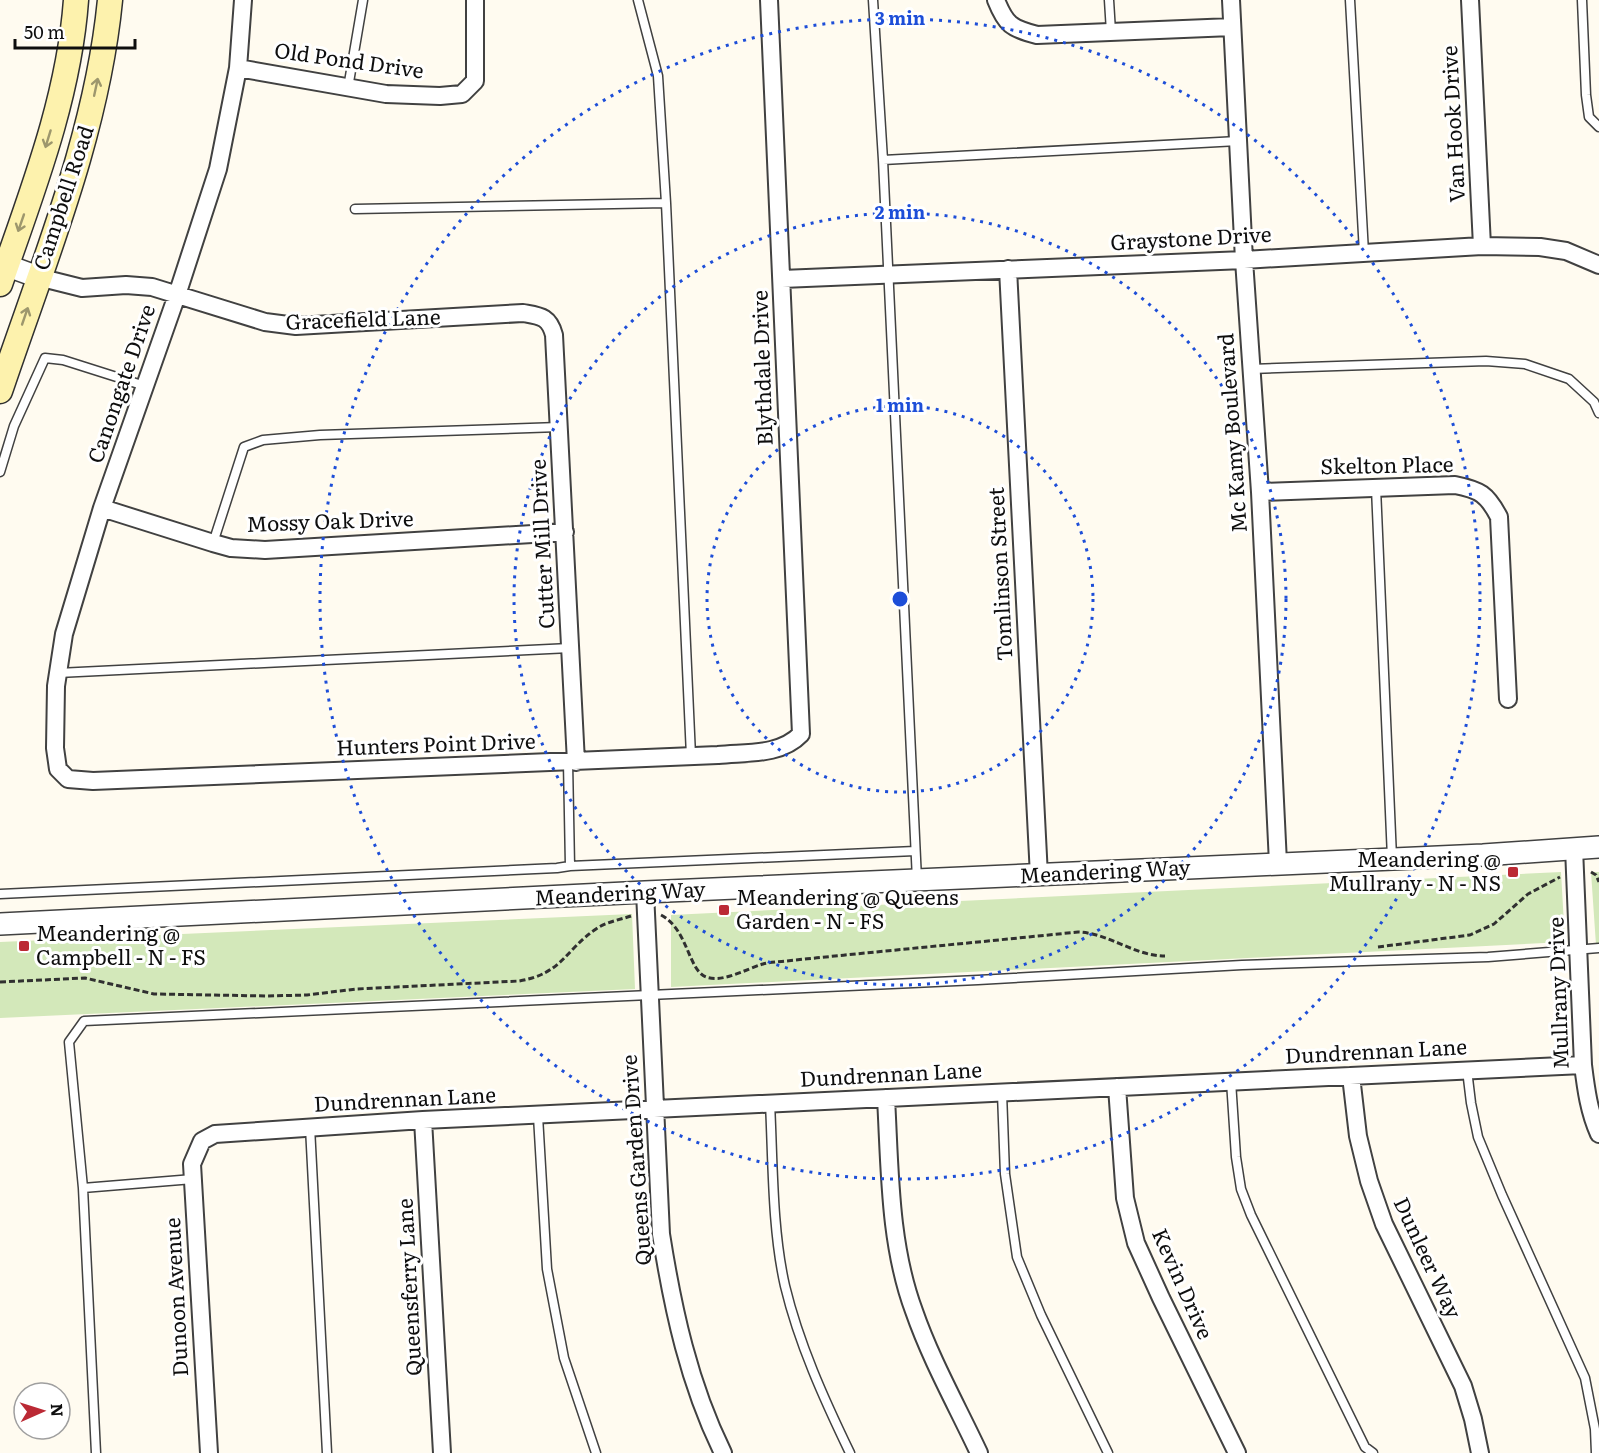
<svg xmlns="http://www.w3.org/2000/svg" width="1599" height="1453" font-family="Literata,serif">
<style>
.green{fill:#d3e8ba}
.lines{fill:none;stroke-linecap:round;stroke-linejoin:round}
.service-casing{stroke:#414141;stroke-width:11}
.minor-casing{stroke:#414141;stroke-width:20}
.tertiary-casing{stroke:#414141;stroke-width:24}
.secondary-casing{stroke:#303030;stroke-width:27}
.path{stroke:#303030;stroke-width:3;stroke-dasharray:6 3;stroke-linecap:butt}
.service{stroke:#fff;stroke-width:8}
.minor{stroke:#fff;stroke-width:16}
.tertiary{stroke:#fff;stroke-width:21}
.secondary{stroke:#fdf2ad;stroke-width:24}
.oneway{stroke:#9d976d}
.ring{fill:none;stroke:#1d4ed8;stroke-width:3;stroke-dasharray:3 6}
.poi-dot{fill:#bb2934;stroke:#fff;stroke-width:2}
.labels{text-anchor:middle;stroke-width:6;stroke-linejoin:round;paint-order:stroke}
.street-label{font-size:21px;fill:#0e0e0e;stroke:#fff}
.poi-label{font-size:21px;fill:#0e0e0e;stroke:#fff;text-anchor:start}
.centre{fill:#1d4ed8;stroke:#fff;stroke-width:3}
.ring-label{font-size:18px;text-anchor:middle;font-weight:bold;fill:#1d4ed8;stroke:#fff;stroke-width:6;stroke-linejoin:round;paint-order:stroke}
</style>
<rect width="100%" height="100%" fill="#fffbf0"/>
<path class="green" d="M1561,872L1565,942L671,987V915Z
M1591,872H1599V945H1596Z
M632,914L635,989L0,1018V942Z"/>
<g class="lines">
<defs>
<path id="service" d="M873,0L883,160L917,880
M1109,0L1111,32
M1350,0L1364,253
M1582,0L1586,95L1589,117L1599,127
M348,88L363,0
M883,160L1238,141
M666,203L691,756
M355,209L666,203L658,76L638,0
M1251,369L1486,361L1525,364L1569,379L1594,402L1599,413
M0,472L14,426L45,358L63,360L145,386
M1376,488L1392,858
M213,543L244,447L263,440L320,435L559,427
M58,673L570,648
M570,866L915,851
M0,894L557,868L570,866L568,762
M1467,1070L1471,1103L1478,1137L1502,1195L1585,1378L1595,1429L1596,1453
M1231,1081L1236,1157L1241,1189L1251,1215L1365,1447L1373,1453
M1002,1093L1005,1174L1017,1257L1041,1315L1108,1453
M770,1103C773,1162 772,1229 785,1286C799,1344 824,1399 850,1453
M538,1116L547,1269L564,1358L596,1453
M310,1127L327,1453
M83,1188L69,1042L84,1021L978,980L1242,965L1488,957L1599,948
M96,1453L83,1188L193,1179"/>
<path id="minor" d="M243,0L238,68L218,169L177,295L102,508L64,634L56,686L55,748L58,769L68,779L93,781L718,755C746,752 780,756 801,734L769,0
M996,0C1006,25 1011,28 1037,35L1232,27
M1231,0L1244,260L1260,492L1278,863
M1470,0L1482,246
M238,68L386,94L440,96L462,94L475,81V0
M1008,269L1039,876
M38,277L82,288L126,285L152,287L265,322L296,326L523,313C540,316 549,316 554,335L576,762
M782,279L1244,260L1482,246L1540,247L1566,251L1599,265
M1260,492L1455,485C1480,490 1487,494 1499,517L1508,699
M102,508L213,543L231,548L265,550L565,532
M1574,848L1583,1065C1586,1089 1589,1112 1599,1134
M645,892L661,1234C673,1310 689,1384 723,1453
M1351,1076L1358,1136L1369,1181L1384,1224L1463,1386L1473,1419L1480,1453
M1117,1087L1125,1198L1136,1243L1161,1298L1237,1453
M886,1098C890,1169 889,1244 914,1311C931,1360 957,1406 979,1453
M423,1120L442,1453
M209,1453L192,1164L202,1141L215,1134L423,1120L1583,1065"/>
<path id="tertiary" d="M0,263L38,277
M0,924L645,892L1483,855L1599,847"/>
<path id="secondary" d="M0,284C32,192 69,98 76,0
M0,391C43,263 97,135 110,0"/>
</defs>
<use href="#service" class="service-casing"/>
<use href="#minor" class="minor-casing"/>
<use href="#tertiary" class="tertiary-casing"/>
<use href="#secondary" class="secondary-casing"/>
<path class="path" d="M1591,872L1596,875L1599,882
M661,915C688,929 688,970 706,977C723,983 746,969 763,964C770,962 778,962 786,961C883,951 980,942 1078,932C1109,933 1134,956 1165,956
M1378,947L1470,935L1494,924L1528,894L1560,877
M0,982L85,978L154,994L268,996L307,995L356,989L519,981C562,974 565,950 596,929C606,922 619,920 631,916"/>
<use href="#service" class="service"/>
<use href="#minor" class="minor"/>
<use href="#tertiary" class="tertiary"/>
<use href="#secondary" class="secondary"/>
</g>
<defs><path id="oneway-shaft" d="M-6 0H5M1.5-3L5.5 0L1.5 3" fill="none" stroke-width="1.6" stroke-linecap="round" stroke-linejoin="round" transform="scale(1.5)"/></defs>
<g class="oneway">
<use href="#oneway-shaft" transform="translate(96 87) rotate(-78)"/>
<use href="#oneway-shaft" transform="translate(48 139) rotate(107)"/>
<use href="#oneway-shaft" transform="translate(21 223) rotate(109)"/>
<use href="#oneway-shaft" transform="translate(25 316) rotate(-71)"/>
</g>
<g class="ring">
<circle cx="900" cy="599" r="193"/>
<circle cx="900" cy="599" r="386"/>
<circle cx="900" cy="599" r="580"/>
</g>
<g class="poi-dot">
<rect x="1507" y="866" width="12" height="12" rx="3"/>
<rect x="718" y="904" width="12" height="12" rx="3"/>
<rect x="18" y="940" width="12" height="12" rx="3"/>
</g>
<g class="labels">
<g class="street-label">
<text transform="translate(349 61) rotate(8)" y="7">Old Pond Drive</text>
<text transform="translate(1454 124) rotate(-93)" y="7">Van Hook Drive</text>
<text transform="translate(64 198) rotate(-72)" y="7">Campbell Road</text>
<text transform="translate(1191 239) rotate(-3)" y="7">Graystone Drive</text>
<text transform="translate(363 320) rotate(-2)" y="7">Gracefield Lane</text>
<text transform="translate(763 368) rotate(-92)" y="7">Blythdale Drive</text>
<text transform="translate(122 384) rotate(-71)" y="7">Canongate Drive</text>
<text transform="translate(1233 433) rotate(-94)" y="7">Mc Kamy Boulevard</text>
<text transform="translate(1387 466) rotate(-1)" y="7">Skelton Place</text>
<text transform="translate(330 522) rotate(-2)" y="7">Mossy Oak Drive</text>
<text transform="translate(543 544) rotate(-93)" y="7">Cutter Mill Drive</text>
<text transform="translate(1001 574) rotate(-93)" y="7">Tomlinson Street</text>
<text transform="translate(436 745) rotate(-2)" y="7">Hunters Point Drive</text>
<text transform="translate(1105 872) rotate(-3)" y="7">Meandering Way</text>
<text transform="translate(620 894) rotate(-3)" y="7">Meandering Way</text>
<text transform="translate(1559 993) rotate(-92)" y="7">Mullrany Drive</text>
<text transform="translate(1376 1052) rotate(-3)" y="7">Dundrennan Lane</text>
<text transform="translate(891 1075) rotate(-3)" y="7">Dundrennan Lane</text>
<text transform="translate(405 1100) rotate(-3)" y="7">Dundrennan Lane</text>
<text transform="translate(637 1160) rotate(-94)" y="7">Queens Garden Drive</text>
<text transform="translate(1427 1258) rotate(65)" y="7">Dunleer Way</text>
<text transform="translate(1182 1284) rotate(66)" y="7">Kevin Drive</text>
<text transform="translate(410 1287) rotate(-93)" y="7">Queensferry Lane</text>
<text transform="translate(177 1297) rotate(-93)" y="7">Dunoon Avenue</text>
</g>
<g class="poi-label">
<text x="1501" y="867" text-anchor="end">Meandering @<tspan x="1501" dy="24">Mullrany - N - NS</tspan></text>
<text x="736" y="905">Meandering @ Queens<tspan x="736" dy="24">Garden - N - FS</tspan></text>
<text x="36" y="941">Meandering @<tspan x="36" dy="24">Campbell - N - FS</tspan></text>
</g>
</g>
<circle cx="900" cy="599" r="9" class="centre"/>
<g class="ring-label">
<text x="900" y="25">3 min</text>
<text x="900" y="219">2 min</text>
<text x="900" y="412">1 min</text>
</g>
<g transform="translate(42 1411) rotate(87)"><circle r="28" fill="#ffffff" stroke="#9f9f9f" stroke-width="1.5"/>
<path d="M0-4.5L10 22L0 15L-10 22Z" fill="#bb2934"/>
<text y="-9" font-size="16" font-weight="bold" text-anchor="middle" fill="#0e0e0e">N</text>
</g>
<path d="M15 39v9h120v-9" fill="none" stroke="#0e0e0e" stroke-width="3"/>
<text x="24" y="39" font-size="18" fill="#0e0e0e" stroke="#ffffff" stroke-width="4.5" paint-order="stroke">50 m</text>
</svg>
